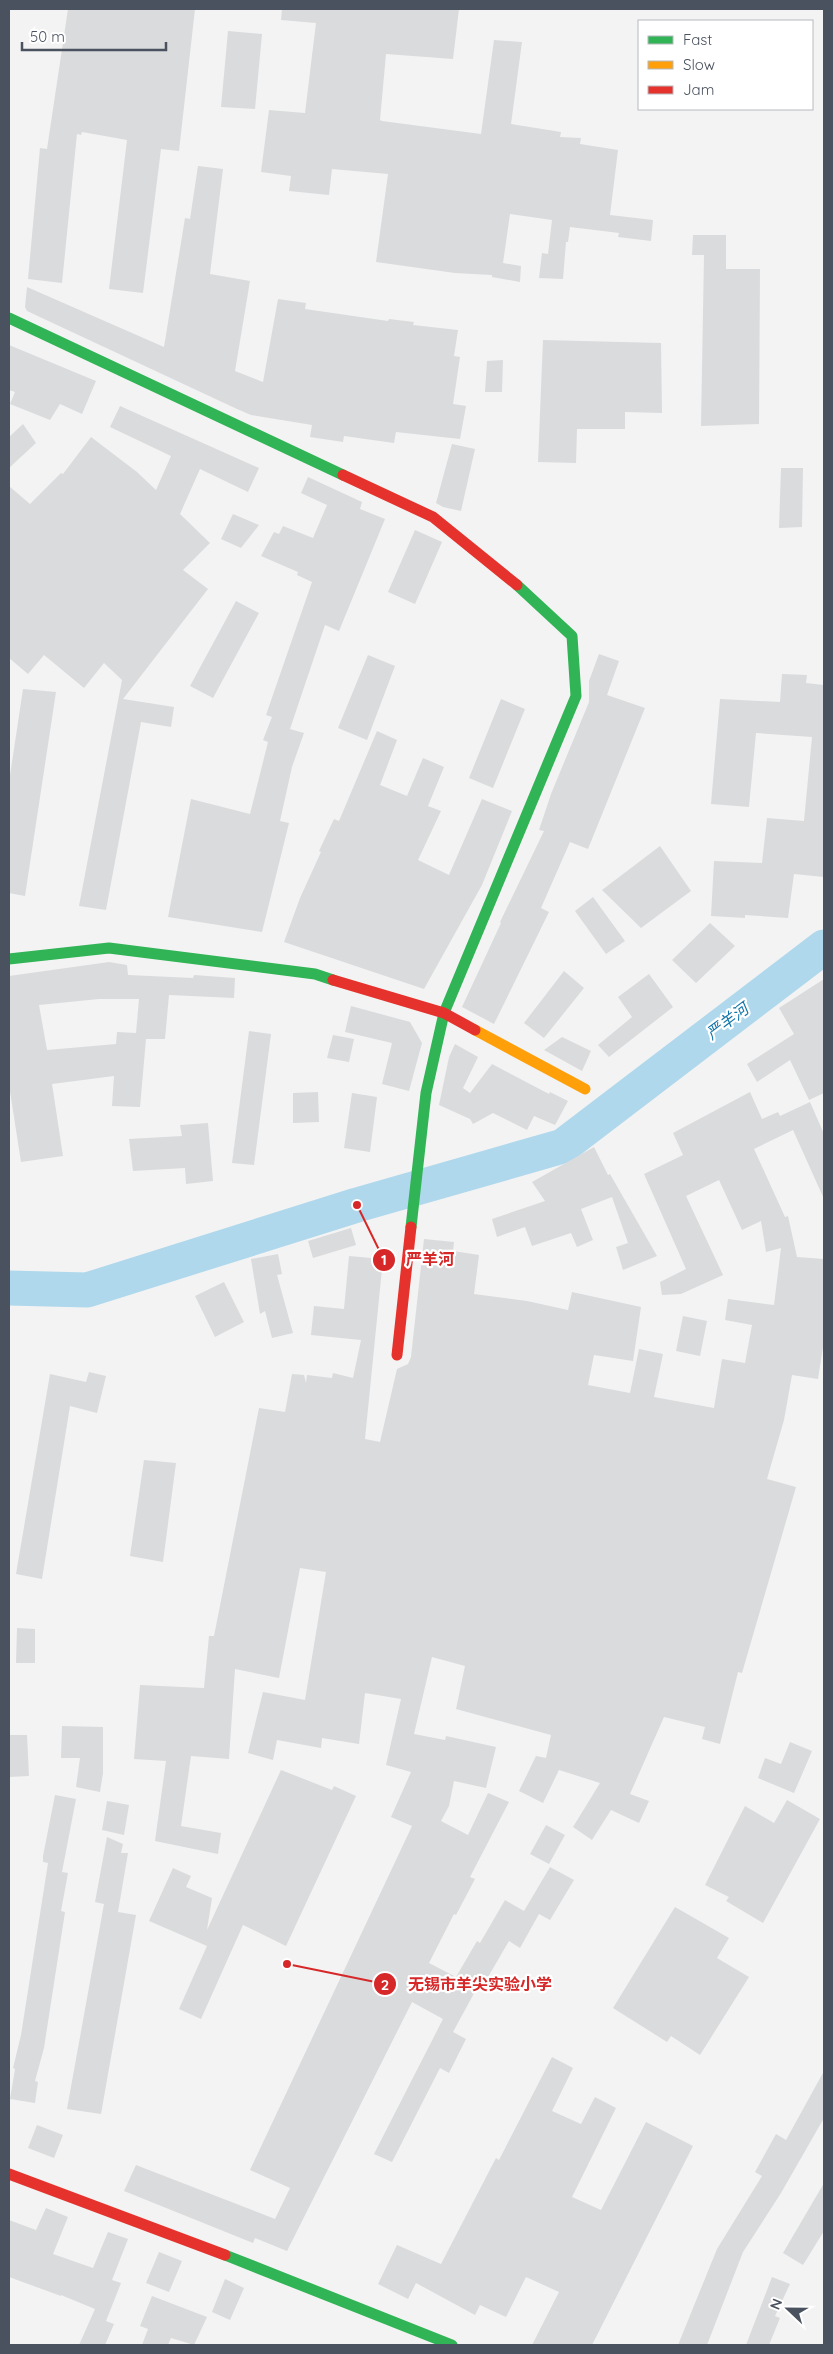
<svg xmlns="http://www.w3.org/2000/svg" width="833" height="2354" font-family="Quicksand,'Noto Sans SC',sans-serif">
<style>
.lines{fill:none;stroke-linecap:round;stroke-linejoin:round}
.river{stroke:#afd8ec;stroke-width:35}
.building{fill:#dadbdd;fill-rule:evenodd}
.fast{stroke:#30b455;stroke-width:11}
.slow{stroke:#ff9f0a;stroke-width:11}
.jam{stroke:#e5322d;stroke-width:11}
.labels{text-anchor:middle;stroke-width:4.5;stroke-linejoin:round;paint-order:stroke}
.water-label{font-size:16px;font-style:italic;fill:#1276a9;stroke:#fff}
.leader{fill:none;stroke:#d62828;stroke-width:2}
.callout-dot{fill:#d62828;stroke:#fff;stroke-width:2}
.mark-label{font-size:15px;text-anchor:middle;font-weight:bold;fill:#fff}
.callout-label{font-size:16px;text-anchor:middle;font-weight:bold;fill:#d62828;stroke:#fff;stroke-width:4.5;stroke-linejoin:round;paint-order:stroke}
</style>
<rect width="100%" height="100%" fill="#f3f3f3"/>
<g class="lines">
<path class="river" d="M9,1288L87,1290L357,1205L563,1146L824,947"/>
</g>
<path class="building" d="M68,9H195L179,151L161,149L143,293L109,289L127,140L82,132L81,135L77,134L62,283L28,279L40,148L47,149Z
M282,9H459L453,59L386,54L380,120L382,121L481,134L494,40L522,42L511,124L561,132L560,137L581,138L580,144L618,150L610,215L653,220L651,241L618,237L619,233L570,227L568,242H566L563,279L539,278L542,253L548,254L552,220L510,214L503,263L521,266L520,282L492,277V275L455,273L376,262L388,174L332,169L329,195L289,191L291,176L261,172L269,110L305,113L316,23L281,20Z
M228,31L262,34L255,109L221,107Z
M198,166L223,169L210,274L250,281L235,371L263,382L278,299L306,303L305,309L388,321L389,319L414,322L413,325L458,330L454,356L460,357L453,404L466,406L460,439L396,432L394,443L344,436L343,442L310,437L312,425L251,415L237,409L27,311L25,307L27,287L164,347L185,218L190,219Z
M693,235H726V269H760L759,424L701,426L704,255H692Z
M543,340L661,343L662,413L625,412V429H577L576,463L538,462Z
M9,345L96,381L82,414L60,404L50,420L10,404L15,392L9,390Z
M503,360L502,392H485L487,361Z
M120,406L259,468L248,492L200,469L180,514L210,543L183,570L208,589L123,699L174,707L171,727L141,722L106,910L79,906L122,680L104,663L84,688L44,655L28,674L9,658V486L30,504L61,473L63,474L91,437L137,472L156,490L171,456L110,427Z
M23,424L36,443L9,468V437Z
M452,444L475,449L461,511L443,507L436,503Z
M781,468H803L802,527L779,528Z
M308,477L362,502L360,509L385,519L339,631L325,625L290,729L304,733L292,767L280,821L289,823L262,932L168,917L191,799L250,814L268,742L263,740L272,717L266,715L312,582L297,575L298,572L261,556L274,532L279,534L283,526L313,538L327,505L301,493Z
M233,514L259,525L241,548L221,539Z
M415,530L442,542L415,604L388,592Z
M236,601L259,613L213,698L190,686Z
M599,654L619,661L607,695L645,708L588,849L570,842L541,908L549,912L494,1024L462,1007L501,923L500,922L544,831L539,830L551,794L589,702V681Z
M368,655L395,666L367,740L338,728Z
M782,674L807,675L806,683L824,685V877L794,874L788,918L745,915V918L711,916L714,861L762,863L767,818L804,821L812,737L756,733L749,807L711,804L720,699L780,702Z
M23,689L56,692L25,896L9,893V782Z
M501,699L525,709L493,788L469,778Z
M377,731L397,740L380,785L407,796L423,758L444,767L428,806L441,811L418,860L449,875L482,799L512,811L482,885L424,989L284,942L300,898L321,852L319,851L334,819L339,821Z
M660,846L691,891L641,928L602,890Z
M593,897L625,941L606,954L575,911Z
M710,923L735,946L696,983L672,960Z
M109,962L127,965L128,975L193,978L194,975L235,978L234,998L169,995L165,1039H146L140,1107L112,1106L114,1076L52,1084L63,1156L21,1162L9,1085V976ZM99,999H139L136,1033L117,1032L116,1044L47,1050L39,1005Z
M564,971L584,988L544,1038L524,1023Z
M649,974L673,1007L609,1057L598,1045L632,1017L618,997Z
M824,979V1093L809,1100L790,1060L757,1082L747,1064L794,1034L779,1008Z
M351,1006L410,1022L422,1043L409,1091L382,1084L392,1043L345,1032Z
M249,1031L271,1034L254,1165L232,1163Z
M333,1035L354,1039L349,1062L327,1058Z
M562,1037L591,1051L582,1071L544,1050Z
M455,1044L478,1057L463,1088L470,1093L492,1064L549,1094L550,1092L568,1101L555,1125L534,1116L527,1130L493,1113L473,1124L470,1119L439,1105L449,1057Z
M318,1092L319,1122L293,1123V1093Z
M750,1092L762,1119L778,1112L780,1116L810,1102L824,1134V1199L793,1130L754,1149L785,1217L788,1216L797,1257L824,1259V1341L818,1379L792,1375L784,1420L767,1479L796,1487L742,1673L738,1672L720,1744L702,1739L705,1727L664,1717L630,1794L649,1801L639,1823L611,1810L592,1840L573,1827L600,1783L559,1770L543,1803L519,1791L536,1756L546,1758L551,1735L456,1709L465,1666L432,1657L414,1734L445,1740L446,1736L496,1747L486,1788L454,1781L449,1806L441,1821L468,1835L488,1793L509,1802L470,1877L475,1879L456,1915L454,1914L429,1963L456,1977L477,1941L480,1943L505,1900L524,1911L550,1867L574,1880L550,1920L539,1914L520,1948L509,1941L488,1977L484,1975L453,2032L466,2039L449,2073L440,2068L392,2162L374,2154L443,2019L412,2002L287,2251L255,2238L253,2243L124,2191L136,2165L275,2219L290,2188L250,2170L412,1826L391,1817L411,1772L386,1765L401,1699L365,1693L359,1744L322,1738L321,1748L277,1740L273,1760L248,1753L263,1692L305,1700L326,1572L300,1568L279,1678L235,1669L229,1759L191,1756L181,1826L221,1833L218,1854L155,1841L166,1761L134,1759L140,1685L204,1688L209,1636H214L259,1408L285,1412L292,1374L304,1375L306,1383L307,1375L332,1378L333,1373L353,1378L361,1340L311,1335L314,1306L344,1309L349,1256L383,1259L365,1439L380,1442L397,1369L408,1364L411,1357L424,1239L454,1242L453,1251L479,1255L474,1294L527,1301L568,1310L572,1292L641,1307L633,1361L594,1355L588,1385L630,1393L639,1349L663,1354L654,1397L714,1408L722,1359L745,1363L752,1325L725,1320L728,1299L774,1305L781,1248L766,1252L761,1221L742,1230L719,1180L686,1196L723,1275L681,1294L662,1295L660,1282L686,1269L644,1174L683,1155L673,1133Z
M352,1093L377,1097L370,1152L344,1148Z
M208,1123L213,1181L186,1184L185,1168L133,1171L129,1139L182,1136L180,1125Z
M594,1147L608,1175L610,1174L657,1256L623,1270L616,1247L628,1243L612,1197L581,1209L593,1240L577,1247L571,1233L532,1246L525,1227L497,1237L492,1219L545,1201L532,1182Z
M351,1228L356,1245L313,1258L308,1241Z
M278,1254L282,1274L277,1275L293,1333L272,1338L265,1311L260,1314L251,1259Z
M224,1282L244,1322L215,1337L195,1296Z
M683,1316L707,1321L700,1356L676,1351Z
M89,1372L106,1376L97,1413L70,1406L42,1579L16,1574L50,1374L86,1382Z
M144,1460L176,1463L163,1562L130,1556Z
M17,1628L35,1629V1663H16Z
M62,1726L103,1727V1773L100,1792L76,1787L80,1758H61Z
M9,1735H27L29,1776L9,1777Z
M790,1742L812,1751L794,1793L758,1778L765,1758L781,1764Z
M281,1770L332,1790L334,1786L356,1796L286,1946L243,1925L201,2019L179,2009L207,1946L149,1921L173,1868L191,1876L186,1887L212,1898L207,1930Z
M55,1795L76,1799L62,1872L68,1873L61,1911L65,1912L44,2048L35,2081L38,2082L35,2103L10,2099L15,2069L13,2068L21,2035L48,1863L43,1862V1856Z
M787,1800L820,1819L763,1923L726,1901L729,1897L705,1885L745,1806L774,1823Z
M107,1801L129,1805L124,1835L102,1830Z
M546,1825L565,1835L549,1864L530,1854Z
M107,1837L123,1844L121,1853H128L118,1912L136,1915L101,2114L67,2109L104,1904L95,1902Z
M675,1907L729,1938L717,1958L749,1977L700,2055L671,2036L667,2042L613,2008Z
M552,2057L573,2068L552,2111L581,2124L595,2097L616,2108L572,2197L601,2210L646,2122L693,2146L592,2345H532L559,2292L526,2277L506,2317L480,2305L475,2315L416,2283L408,2299L378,2284L397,2245L441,2264L496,2158L499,2160Z
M824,2071V2118L781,2193L743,2252L707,2345H678L717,2249L762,2176L755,2172L776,2134L786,2140Z
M37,2125L63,2135L54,2158L28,2148Z
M824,2183V2231L803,2265L783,2253Z
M46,2208L68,2217L53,2254L93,2268L108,2232L128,2239L112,2280L121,2283L106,2321L114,2324L105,2345H79L95,2309L61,2295V2296L9,2277V2220L36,2230Z
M159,2252L182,2261L169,2292L146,2283Z
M772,2277L790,2284L775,2316L780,2318L769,2345H746Z
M225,2279L244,2288L230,2320L212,2312Z
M152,2296L207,2317L194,2345L171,2338L168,2345H142L148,2329L140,2326Z"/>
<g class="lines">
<path class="fast" d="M9,318L343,475
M9,959L109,948L315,974L333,980
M411,1227L426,1093L444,1013L576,696L572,636L517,585
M225,2255L452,2345"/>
<path class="slow" d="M475,1030L585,1089"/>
<path class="jam" d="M343,475L433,517L517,585
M333,980L444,1013L475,1030
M397,1355L411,1227
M9,2174L225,2255"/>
</g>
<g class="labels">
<g class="water-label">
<text transform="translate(727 1021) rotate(-37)" y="6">严羊河</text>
</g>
</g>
<path class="leader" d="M357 1205L384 1260M287 1964L385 1984"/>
<g class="callout-dot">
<circle cx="357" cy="1205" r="5"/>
<circle cx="287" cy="1964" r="5"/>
<circle cx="384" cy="1260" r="12"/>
<circle cx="385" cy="1984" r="12"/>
</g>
<g class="mark-label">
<text x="384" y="1265">1</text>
<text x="385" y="1990">2</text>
</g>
<g class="callout-label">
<text x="430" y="1265">严羊河</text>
<text x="480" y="1990">无锡市羊尖实验小学</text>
</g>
<rect width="833" height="2354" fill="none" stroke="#4a525f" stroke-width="20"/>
<rect x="638" y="20" width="175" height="90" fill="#ffffff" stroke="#b7babf"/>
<rect x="648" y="36" width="25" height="8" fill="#30b455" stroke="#b7babf"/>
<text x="683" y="45" font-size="15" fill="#4a525f">Fast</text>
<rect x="648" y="61" width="25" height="8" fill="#ff9f0a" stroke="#b7babf"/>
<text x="683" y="70" font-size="15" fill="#4a525f">Slow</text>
<rect x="648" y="86" width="25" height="8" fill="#e5322d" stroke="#b7babf"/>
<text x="683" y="95" font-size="15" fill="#4a525f">Jam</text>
<g transform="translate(788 2309) rotate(292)" stroke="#ffffff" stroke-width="4" paint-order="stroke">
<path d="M0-4L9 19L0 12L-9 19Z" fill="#4a525f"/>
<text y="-8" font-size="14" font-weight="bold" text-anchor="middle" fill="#4a525f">N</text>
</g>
<path d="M22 42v8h144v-8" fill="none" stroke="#4a525f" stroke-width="2.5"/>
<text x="30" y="42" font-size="15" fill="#4a525f" stroke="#ffffff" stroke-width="4" paint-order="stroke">50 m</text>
</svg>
